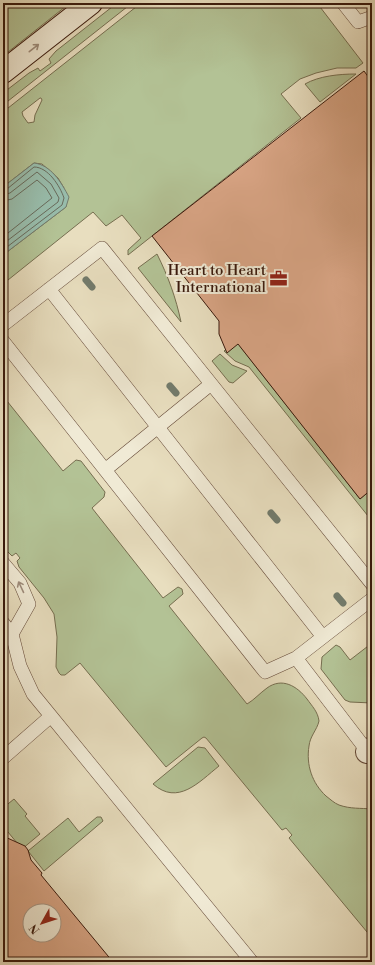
<svg xmlns="http://www.w3.org/2000/svg" width="375" height="965" font-family="'Libre Bodoni',serif">
<style>
.green{fill:#b3c295;stroke:#766e50;fill-rule:evenodd}
.water{fill:#98bdac;stroke:#727b6c}
.lines{fill:none;stroke-linecap:round;stroke-linejoin:round}
.shore{stroke:#686b5c;stroke-width:1}
.stream{stroke:#727b6c;stroke-width:7}
.building{fill:#d7a383;stroke:#39190c;fill-rule:evenodd}
.lane-casing{stroke:#654a39;stroke-width:14}
.street-casing{stroke:#654a39;stroke-width:24}
.secondary-casing{stroke:#39190c;stroke-width:24}
.lane{stroke:#f0ead5;stroke-width:13}
.street{stroke:#f0ead5;stroke-width:22}
.secondary{stroke:#f0ead5;stroke-width:22}
.oneway{stroke:#9e8c7b}
.labels{text-anchor:middle;stroke-width:4;stroke-linejoin:round;paint-order:stroke}
.poi-label{font-size:15px;fill:#39190c;stroke:#f0ead5;text-anchor:end}
</style>
<rect width="100%" height="100%" fill="#e8debf"/>
<filter id="stains"><feTurbulence type="fractalNoise" baseFrequency=".005" numOctaves="4"/><feColorMatrix values="0 0 0 0 .2 0 0 0 0 .09 0 0 0 0 .02 0 0 0 .5 -.17"/></filter>
<radialGradient id="worn" r=".72"><stop offset=".6" stop-color="#630" stop-opacity="0"/><stop offset="1" stop-color="#630" stop-opacity=".3"/></radialGradient>
<path class="green" d="M10,3H70L3,56V9Z
M117,3H132L3,105V93L29,73L38,68L40,71L51,63L49,59L56,51Z
M141,3H317L363,63L356,68H337L316,73L300,79L281,94L301,118L128,255V250L141,238L122,215L106,226L93,212L3,284V255L66,207L64,188L58,178L42,164L34,163L3,187V112ZM40,98H41L42,100L35,115L34,122L28,123L23,116L22,112Z
M356,74L320,102L305,84C319,76 339,74 356,74Z
M157,254C168,276 176,298 181,322L138,268Z
M236,341L360,499L372,489V521L249,367L235,361L224,351Z
M220,354L232,365L247,371L233,383L229,382L212,361Z
M3,396L63,471L76,460L81,461L105,492L104,497L92,508L163,598L178,587L182,589L183,594L169,606L247,704C254,700 260,693 267,688C282,677 297,686 307,699C312,706 318,712 319,721C317,730 310,736 309,746C306,765 312,783 326,796C330,799 334,803 339,805C350,809 361,808 372,809V938L289,838L292,835L286,828L282,830L206,738L204,737L202,738L166,767L80,663L65,675H61L59,673L56,667L57,637L54,614L44,598L19,567L17,561L20,558L16,553L12,556L3,547Z
M372,643V703L350,702L345,700L321,669L322,657L336,645L340,647L350,660Z
M198,747L205,748L219,766C199,782 178,806 153,784Z
M14,799L27,814L25,816L40,834L22,849L3,826V808Z
M97,817H101L103,821L44,871L28,851L68,818L79,832Z"/>
<path class="water" d="M34,163C51,165 61,182 69,197L66,207L3,255V187Z"/>
<g class="lines">
<path class="shore" d="M3,190L7,189L34,167C48,167 60,186 64,198L62,205L3,250
M3,195L10,193L37,172L51,184L59,198L58,202L3,244
M3,201L12,199L37,180L46,188L52,198L3,237"/>
<path class="stream" d="M86,280L92,287
M170,386L176,393
M271,513L277,520
M337,596L343,603"/>
</g>
<path class="building" d="M364,71L372,82V489L360,499L238,344L227,353L219,334V321L152,236Z
M3,836L25,846L28,850L31,860L42,873L41,875L113,962H3ZM30,911H54V935H30Z"/>
<g class="lines">
<defs>
<path id="lane" d="M343,3L358,22L372,17
M49,289L323,637
M3,325L102,248L372,584
M3,341L265,672L296,658L372,599
M105,470L211,384
M3,563L20,583L29,604L12,634
M3,623L12,634L20,666L33,694L252,962
M296,658L371,756
M3,758L51,716"/>
<path id="street" d="M367,752L372,748"/>
<path id="secondary" d="M3,72L91,3"/>
</defs>
<use href="#lane" class="lane-casing"/>
<use href="#street" class="street-casing"/>
<use href="#secondary" class="secondary-casing"/>
<use href="#lane" class="lane"/>
<use href="#street" class="street"/>
<use href="#secondary" class="secondary"/>
</g>
<defs><path id="oneway-shaft" d="M-6 0H5M1.5-3L5.5 0L1.5 3" fill="none" stroke-width="1.6" stroke-linecap="round" stroke-linejoin="round"/></defs>
<g class="oneway">
<use href="#oneway-shaft" transform="translate(34 48) rotate(-38)"/>
<use href="#oneway-shaft" transform="translate(21 587) rotate(-115)"/>
</g>
<defs>
<symbol id="office-bare" viewBox="-9 -9 18 18"><path d="M-6-3h4V-5.5h4V-3h4V5H-6ZM-1-4.5V-3h2v-1.5ZM-6 0V1H6V0Z" fill="#8f2418" stroke="#f0ead5" stroke-width="2.5" paint-order="stroke"/></symbol>
</defs>
<g fill-rule="evenodd">
<use href="#office-bare" x="266" y="266" width="25" height="25"/>
</g>
<g class="labels">
<g class="poi-label">
<text x="266" y="275">Heart to Heart<tspan x="266" dy="17">International</tspan></text>
</g>
</g>
<rect width="375" height="965" fill="none" stroke="#e8debf" stroke-width="16"/>
<rect x="4" y="4" width="367" height="957" fill="none" stroke="#39190c" stroke-width="2"/>
<rect x="8" y="8" width="359" height="949" fill="none" stroke="#39190c"/>
<g transform="translate(42 923) rotate(231)"><circle r="19" fill="#f0ead5" stroke="#a79685"/>
<path d="M0-3L7 15L0 10L-7 15Z" fill="#8f2418"/>
<text y="-6" font-size="11" font-weight="bold" text-anchor="middle" fill="#39190c">N</text>
</g>
<rect width="100%" height="100%" filter="url(#stains)"/>
<rect width="100%" height="100%" fill="url(#worn)"/>
</svg>
